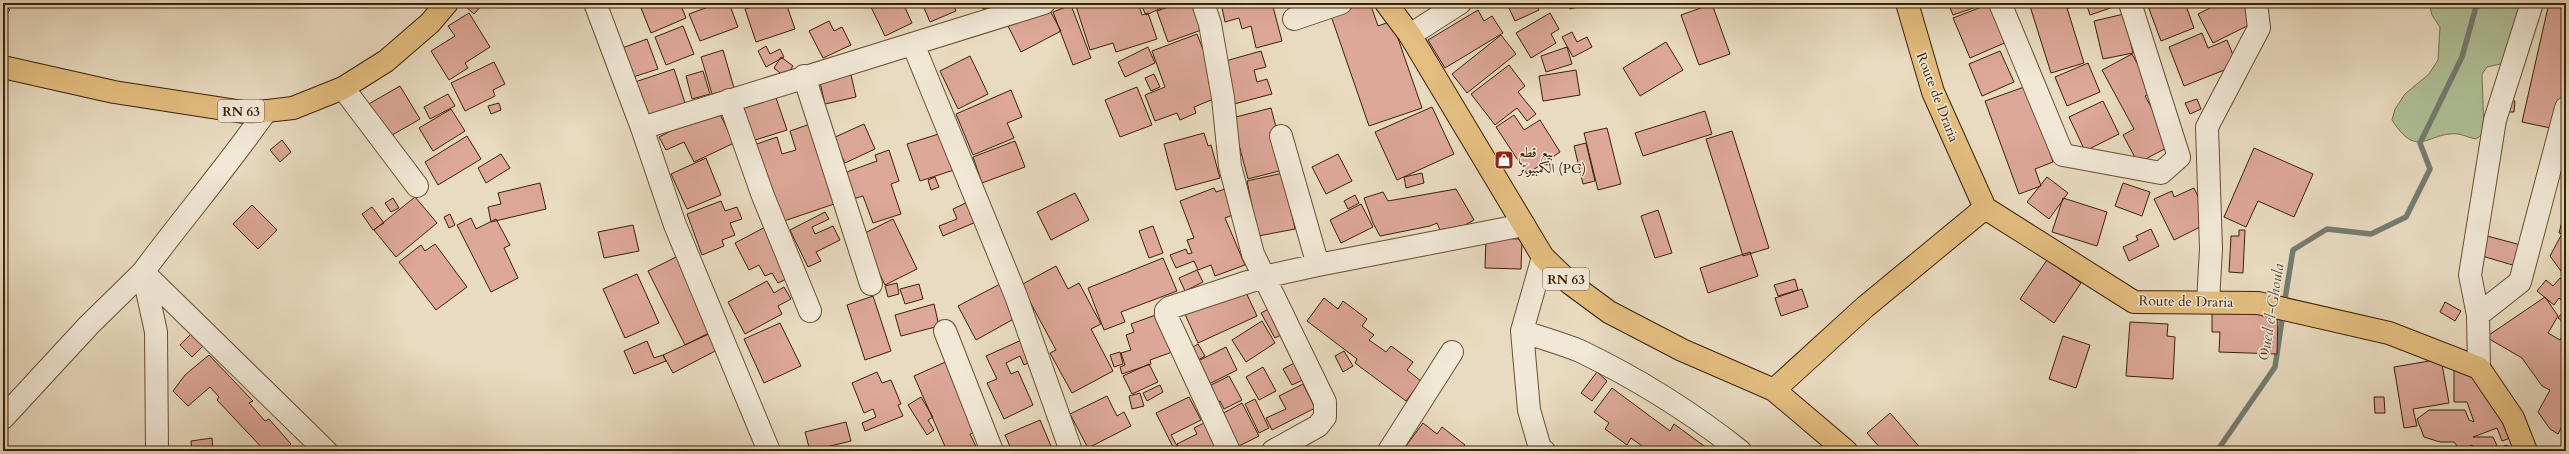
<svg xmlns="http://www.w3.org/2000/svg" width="2569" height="454" font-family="Cardo,Amiri,serif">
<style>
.green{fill:#b0c198;stroke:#76724d}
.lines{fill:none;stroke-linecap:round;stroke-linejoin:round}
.stream{stroke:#747d71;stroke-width:5.5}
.building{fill:#dda799;stroke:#3b2202}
.minor-casing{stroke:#665032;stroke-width:24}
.major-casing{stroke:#3b2202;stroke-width:24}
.minor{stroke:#f1e8d7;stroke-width:22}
.major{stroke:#e4be80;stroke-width:22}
.labels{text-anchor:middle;stroke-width:3;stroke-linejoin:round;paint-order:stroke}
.shield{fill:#f1e8d7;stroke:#725d42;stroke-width:1}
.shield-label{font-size:13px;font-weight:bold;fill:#3b2202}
.street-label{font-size:14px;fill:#3b2202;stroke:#f1e8d7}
.poi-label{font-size:14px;fill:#3b2202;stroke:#f1e8d7;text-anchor:start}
.water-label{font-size:15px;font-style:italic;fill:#584f3a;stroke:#f1e8d7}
</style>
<rect width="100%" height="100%" fill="#e9dbc1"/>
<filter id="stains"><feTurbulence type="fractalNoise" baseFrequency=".005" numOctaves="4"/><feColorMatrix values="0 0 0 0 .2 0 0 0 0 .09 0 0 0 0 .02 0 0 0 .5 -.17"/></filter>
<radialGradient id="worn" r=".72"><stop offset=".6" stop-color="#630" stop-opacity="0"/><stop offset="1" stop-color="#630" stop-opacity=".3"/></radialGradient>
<path class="green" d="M2429,3H2536L2505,63L2487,67L2482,74L2484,133L2476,139C2470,138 2464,135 2458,134C2428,131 2418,161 2392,120L2395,109L2405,94L2429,74L2438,60L2440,27L2432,15Z"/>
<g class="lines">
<path class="stream" d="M2284,305L2293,250L2327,229L2371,234L2406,217L2430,169L2420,143L2462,57L2477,3
M2217,451L2275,367L2283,313"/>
</g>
<path class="building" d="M3,3L10,10L3,18Z
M467,3H484L474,14L465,6Z
M639,3H680L686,18L651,33Z
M719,3H729L738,27L700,41L689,14Z
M765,3H786L795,29L756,42L745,9Z
M869,3H903L912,23L885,36Z
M922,3H953L956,11L930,22Z
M982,3H1005L983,9Z
M1075,3H1138L1142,15L1148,13L1157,39L1116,52L1113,43L1090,50Z
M1140,3H1172L1146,15Z
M1179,3H1194L1204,29L1168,42L1157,11Z
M1221,3H1272L1282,41L1256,48L1251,26L1242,29L1239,18L1225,22Z
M1360,3H1370L1378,26L1392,21L1422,108L1369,126L1330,13Z
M1535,3L1539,10L1515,21L1507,4Z
M1568,3H1582V6L1570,9Z
M1948,3H1988L1953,15Z
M1992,3L2009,41L1970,58L1953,18Z
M2029,3H2068L2070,8H2067L2084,63L2051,73Z
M2086,3H2122V4L2090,15Z
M2157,3H2185L2194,28L2161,41L2148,6Z
M2220,3H2248L2257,21L2213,43L2198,14Z
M2549,3H2566V79L2555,129L2522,122Z
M1712,4L1730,54L1699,65L1681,15Z
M1047,5L1061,31L1021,52L1008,26Z
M1071,5L1091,58L1073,65L1053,12Z
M1478,10L1484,21L1492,16L1503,33L1445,68L1428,40Z
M469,13L490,47L465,63L468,68L449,80L431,51L455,36L448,26Z
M1550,13L1559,29L1551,34L1556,43L1531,58L1516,33Z
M2124,14L2133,53L2103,59L2094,21Z
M829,21L834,31L842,27L851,45L823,58L809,31Z
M683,26L694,54L666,65L655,37Z
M1572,32L1577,42L1587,37L1592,47L1573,57L1562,37Z
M2202,33L2208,48L2227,40L2237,65L2184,86L2169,47Z
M1197,34L1221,96L1194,107L1196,113L1180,120L1177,113L1155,121L1145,95L1165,87L1152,51Z
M1501,35L1516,54L1467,93L1452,74Z
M647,39L658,69L633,77L622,48Z
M1666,42L1683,70L1640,96L1623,68Z
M766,46L770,54L780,49L784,57L766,67L758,51Z
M1148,47L1155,63L1125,77L1118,62Z
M1567,47L1572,64L1546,72L1541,56Z
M723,50L734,88L712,94L701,57Z
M1261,51L1266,67L1254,70L1257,82L1267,79L1272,94L1234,104L1222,62Z
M2000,51L2014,82L1982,96L1969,64Z
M2132,54L2153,92L2145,96L2172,145L2138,163L2123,135L2134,129L2102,70Z
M970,56L988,94L958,109L940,71Z
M781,57L793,66L785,77L774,68Z
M494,62L505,84L493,90L495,96L465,111L451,83Z
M2088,63L2100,92L2067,106L2055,77Z
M1509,65L1525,86L1518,92L1536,114L1527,121L1517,108L1495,125L1471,94Z
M849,66L856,97L825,104L818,74Z
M674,69L686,106L644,119L632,83Z
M1576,70L1580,95L1543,101L1539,76Z
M703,71L710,94L692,99L686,76Z
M1154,74L1160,87L1151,91L1145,78Z
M400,86L420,119L387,138L367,105Z
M2027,86L2053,162L2035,169L2041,186L2019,194L1985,101Z
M1137,87L1152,125L1120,137L1105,100Z
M1011,90L1022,117L1007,123L1014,138L973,155L956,114Z
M774,92L787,130L749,142L736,104Z
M448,94L455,106L430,119L424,107Z
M2197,99L2201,109L2190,114L2185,103Z
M2504,100L2515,101L2514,112H2504Z
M2103,101L2119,134L2085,151L2069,117Z
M499,103L501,110L491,114L488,106Z
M1432,107L1454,154L1397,180L1375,132Z
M717,108L734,143L694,162L684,142L666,150L659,137Z
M1271,108L1287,169L1248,179L1232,118Z
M451,109L465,131L433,151L419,128Z
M1705,111L1712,134L1643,156L1635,133Z
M1514,115L1524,130L1540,120L1560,152L1527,174L1496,127Z
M813,123L840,202L781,222L751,146L777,137L782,154L796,150L790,131Z
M864,124L875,149L845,163L833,138Z
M1607,128L1621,184L1598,190L1584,133Z
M1732,131L1769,248L1743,256L1706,139Z
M945,132L957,169L920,181L907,144Z
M1204,133L1208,146L1211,145L1220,178L1176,190L1164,144Z
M467,136L481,159L438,185L425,162Z
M282,140L291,152L280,162L270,150Z
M1015,141L1025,167L982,183L973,157Z
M1586,143L1595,181L1583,184L1574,146Z
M2254,148L2313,174L2294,217L2258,201L2246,227L2224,217Z
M889,150L899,181L891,184L901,214L873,223L863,196L853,199L844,173L877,161L875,155Z
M501,154L510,168L486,183L478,168Z
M1338,154L1352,181L1326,194L1312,167Z
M706,158L721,195L687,209L671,174Z
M1283,173L1295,229L1258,236L1247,181Z
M1422,173L1424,183L1406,188L1404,177Z
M935,177L939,187L931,190L928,180Z
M2047,177L2068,193L2049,219L2027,202Z
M540,183L546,209L491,222L488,207L501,204L498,193Z
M2123,183L2150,192L2142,216L2115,206Z
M1214,188L1216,192L1225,189L1235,214L1225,218L1245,265L1215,276L1211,265L1198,270L1194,261L1176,268L1170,255L1186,249L1188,254L1192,253L1187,240L1194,238L1180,201Z
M2194,188L2210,222L2174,240L2154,199L2172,191L2174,197Z
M1456,189L1474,220L1465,225L1440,230L1437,223L1430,226L1380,236L1373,223L1364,198L1383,192L1388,201Z
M1075,193L1089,220L1051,240L1037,212Z
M1355,195L1359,203L1348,209L1344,201Z
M415,197L437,223L396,257L374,230Z
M393,198L399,208L391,212L385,203Z
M2063,198L2107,212L2097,246L2052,232Z
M721,201L725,211L737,207L742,219L730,223L735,235L722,240L724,246L702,255L687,214Z
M968,202L976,222L943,236L939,226L957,219L953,209Z
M1361,204L1373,227L1341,243L1330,220Z
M252,205L277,230L258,249L233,224Z
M2566,206V235L2559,233Z
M372,207L384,223L373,230L362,214Z
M1658,210L1672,253L1655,258L1641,216Z
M825,212L829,219L812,227L815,234L833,226L840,240L816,252L821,261L808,267L790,230Z
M450,214L455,225L449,228L444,217Z
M471,218L476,229L496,219L510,245L504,248L518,278L491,292L457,225Z
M893,219L917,269L885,285L861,235Z
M633,225L639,251L604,258L598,232Z
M769,225L795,275L778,283L772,273L765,276L759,265L749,270L735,243Z
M1153,226L1163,253L1149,258L1139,231Z
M2151,229L2159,246L2129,261L2123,247L2138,240L2136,236Z
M2239,230H2245L2243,273L2229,272L2231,236H2239Z
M2564,230L2566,231V278L2550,256Z
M2487,236L2521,245L2516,266L2482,256Z
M1486,238L1522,239L1521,269L1485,268Z
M435,244L467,287L436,310L399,262L421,245L425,251Z
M1750,252L1758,276L1708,293L1700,268Z
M678,256L715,330L685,345L648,271Z
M1163,258L1177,291L1121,312L1125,322L1104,330L1088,288Z
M2047,260L2081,283L2054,323L2020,299Z
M1056,266L1068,289L1079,283L1101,324L1091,329L1113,371L1072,393L1050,353L1056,350L1021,285Z
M1197,270L1203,282L1185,291L1179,278Z
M637,274L659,323L625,338L603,289Z
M2560,278L2566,283V304L2559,298L2554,305L2537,291L2546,280L2553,286Z
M1795,279L1798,290L1778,296L1774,285Z
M767,281L774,293L784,287L791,299L778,306L782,314L745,334L728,302Z
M897,283L899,294L888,297L885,286Z
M1002,283L1019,316L976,340L958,306Z
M919,284L923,299L905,304L900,289Z
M1243,286L1257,316L1198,343L1184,312Z
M1802,289L1808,307L1781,316L1775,298Z
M873,296L891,351L865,360L847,305Z
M2545,297L2558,316L2548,333L2560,340L2566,329V430L2561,428L2558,434L2550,429L2538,412L2550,390L2542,386L2522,358L2486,337Z
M1324,298L1338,309L1343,301L1367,319L1362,326L1374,335L1369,340L1386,352L1391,346L1413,362L1407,370L1421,381L1406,401L1355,363L1357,359L1307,321Z
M2445,302L2461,311L2455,321L2440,312Z
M934,304L939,326L901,336L895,315Z
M1274,306L1287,332L1275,338L1261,313Z
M2566,308V324L2558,318Z
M2212,312L2278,314L2277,354L2219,352L2220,332H2212Z
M1161,313L1175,351L1150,360L1151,364L1122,374L1120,367L1125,365L1121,353L1131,350L1126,335L1134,332L1131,324Z
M1262,321L1275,343L1246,362L1232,340Z
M2130,322L2168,324L2167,336L2175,337L2173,379L2126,376Z
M780,323L801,366L764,383L744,339Z
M711,333L719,349L673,373L663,355Z
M191,334L203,346L192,357L180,345Z
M2063,336L2090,345L2076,388L2049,379Z
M1026,338L1036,359L1024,365L1020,356L1006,363L1011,374L1018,371L1033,405L1004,419L987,383L997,379L986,356Z
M647,341L654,358L663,355L666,361L634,374L624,351Z
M1198,344L1205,356L1195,362L1188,350Z
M1226,347L1237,370L1205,386L1194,363Z
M1344,351L1353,366L1343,372L1335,356Z
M1120,352L1123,364L1114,367L1110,355Z
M209,355L253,401L249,403L265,421L269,419L291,444L288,447L292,451H265L217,400L219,397L210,387L188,406L173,391L185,375Z
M2441,359L2449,403L2413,409L2417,426L2404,428L2394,367Z
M950,360L976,432L970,434L978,451H947L914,376Z
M1298,361L1307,378L1292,385L1283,369Z
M1149,364L1158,382L1132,394L1123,376Z
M1263,367L1276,391L1259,400L1246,377Z
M2454,369L2473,374L2513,437L2502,441L2497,428L2473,437H2493L2498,448L2507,445L2509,451H2476L2472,445L2460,450L2454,442H2440L2424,437L2417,419L2429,410H2465L2469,420L2474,422L2467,402H2454Z
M877,372L882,383L891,380L901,404L898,405L903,416L865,431L862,423L876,417L873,409L864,413L852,383Z
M1597,372L1607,381L1592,401L1581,393Z
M1229,376L1242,400L1224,409L1220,401L1211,406L1203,389Z
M1303,384L1315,408L1272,430L1266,418L1286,409L1279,396Z
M1160,385L1163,392L1147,401L1143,393Z
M1612,388L1670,431L1674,424L1711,451H1657L1653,449L1649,451L1631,438L1627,445L1605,429L1609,423L1594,412Z
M1140,393L1144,406L1132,409L1129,396Z
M1107,396L1117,416L1124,412L1131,426L1088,448L1070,414Z
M921,397L933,417L928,420L934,430L927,435L908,405Z
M1189,397L1201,420L1171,435L1180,451H1175L1156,413Z
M2374,397H2384L2385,413H2375Z
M1255,399L1269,428L1259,433L1245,404Z
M1242,403L1259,436L1235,448L1218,416Z
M1890,413L1923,451H1883L1867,433Z
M1040,420L1053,451H1012L1005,435Z
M1208,421L1223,451H1180L1177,444L1197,434L1194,428Z
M846,422L851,441L810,451L805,432Z
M1423,423L1437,434L1442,427L1465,445L1461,451H1412L1406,446Z
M212,438L213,451H192L191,441Z"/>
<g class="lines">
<defs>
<path id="minor" d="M595,3L642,128L675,225L769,451
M1203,3L1210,24L1223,98L1230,166L1253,254L1325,402V417L1318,426L1273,451
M2000,3L2063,155L2161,173L2179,157L2130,3
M1294,19L1341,3
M1410,35L1460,3
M913,44L1016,296L1071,451
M804,76L871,284
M343,88L417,186
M729,100L763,196L810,311
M642,128L1044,3
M1281,136L1318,265
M1543,257L1522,331L1529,410L1540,448L1544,451
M2208,302L2211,249L2207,127L2259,28L2256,3
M2478,315L2520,282L2566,108
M945,331L992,451
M1522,331C1541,338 1561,343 1580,351C1636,378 1691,412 1740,451
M2479,368L2478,315L2470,275L2495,120L2532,3
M3,418L89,325L143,272L326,451
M157,451L156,332L143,272C183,218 227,167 266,111
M1229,451L1166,315V311L1169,308L1263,277L1318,265L1524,225
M1389,451L1452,352"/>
<path id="major" d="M1386,3L1410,35L1543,257L1571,284L1609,312L1682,350L1774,390L1846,451
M1907,3L1933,92L1985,208L2134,302L2258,303L2389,333L2479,368L2513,418L2526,451
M3,67L114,92L250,113L293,108L343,88L386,61L430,23L447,3
M1774,390L1865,307L1985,208"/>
</defs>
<use href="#minor" class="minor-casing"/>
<use href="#major" class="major-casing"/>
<use href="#minor" class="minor"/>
<use href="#major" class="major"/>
</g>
<defs>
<symbol id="shop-square" viewBox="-11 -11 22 22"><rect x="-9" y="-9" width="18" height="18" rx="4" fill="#8f2418" stroke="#f1e8d7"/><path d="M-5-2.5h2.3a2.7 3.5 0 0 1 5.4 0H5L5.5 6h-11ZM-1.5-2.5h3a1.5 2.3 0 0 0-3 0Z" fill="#fff"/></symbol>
</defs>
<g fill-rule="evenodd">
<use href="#shop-square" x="1493" y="149" width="22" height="22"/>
</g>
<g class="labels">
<g class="shield">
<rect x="218" y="100" width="46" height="22" rx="3"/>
<rect x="1543" y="268" width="46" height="22" rx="3"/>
</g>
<g class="shield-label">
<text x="241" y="116">RN 63</text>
<text x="1566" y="284">RN 63</text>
</g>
<g class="street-label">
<text transform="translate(1938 97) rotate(69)" y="5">Route de Draria</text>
<text transform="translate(2186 301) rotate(1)" y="5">Route de Draria</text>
</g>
<g class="poi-label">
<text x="1518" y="157">بيع قطع<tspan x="1518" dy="16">الكمبيوتر (PC)</tspan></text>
</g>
<g class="water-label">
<text transform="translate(2271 312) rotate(-81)" y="5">Oued el-Ghoula</text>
</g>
</g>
<rect width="2569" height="454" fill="none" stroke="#e9dbc1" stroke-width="16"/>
<rect x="4" y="4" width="2561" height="446" fill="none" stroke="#3b2202" stroke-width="2"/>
<rect x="8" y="8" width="2553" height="438" fill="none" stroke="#3b2202"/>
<rect width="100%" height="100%" filter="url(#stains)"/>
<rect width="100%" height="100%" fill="url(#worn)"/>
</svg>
